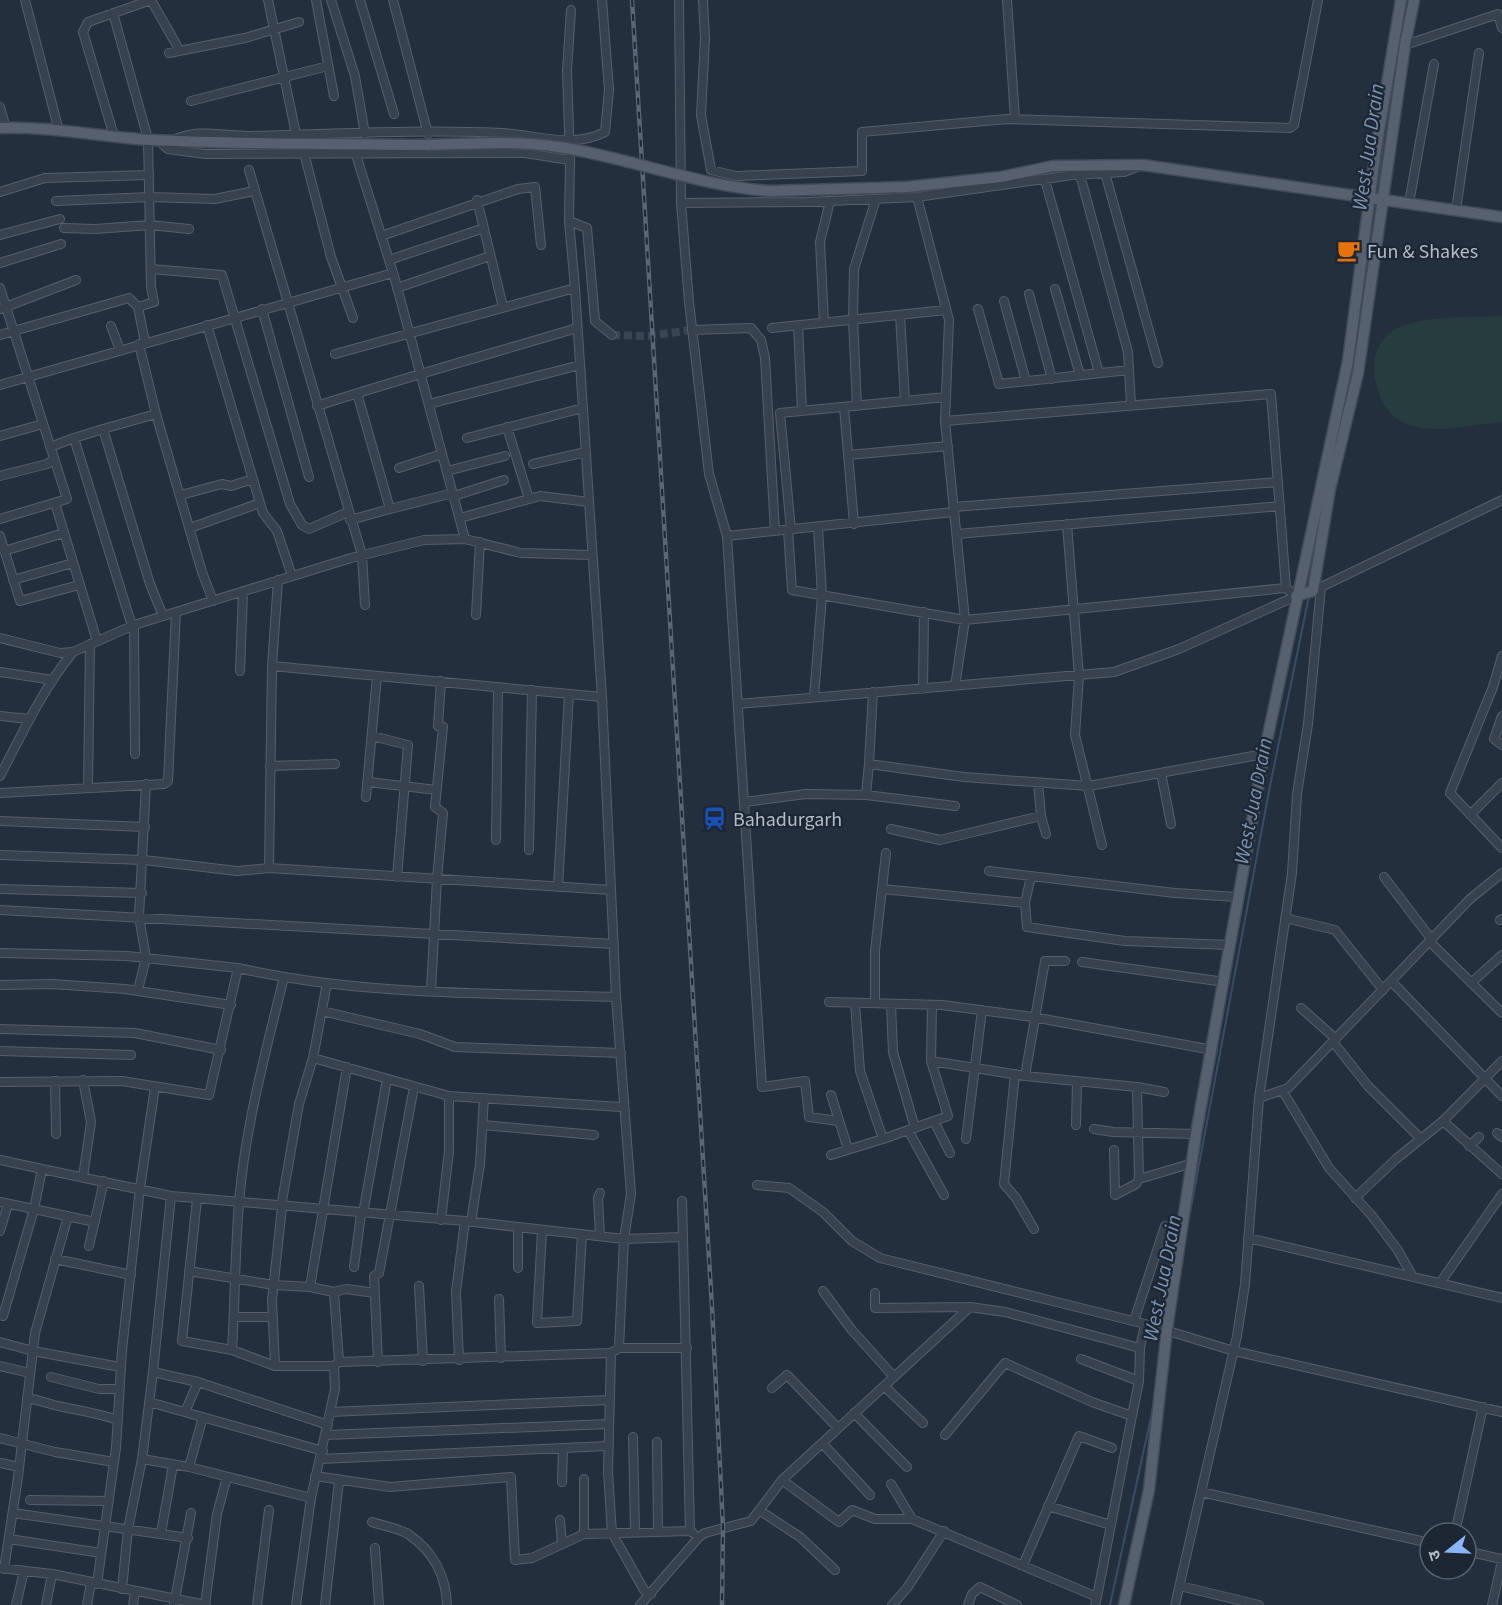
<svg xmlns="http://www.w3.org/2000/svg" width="1502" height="1605" font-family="'Source Sans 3','Noto Sans Devanagari',sans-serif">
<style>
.green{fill:#263c3f}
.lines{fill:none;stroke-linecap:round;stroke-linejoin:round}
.stream{stroke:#394c67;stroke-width:2}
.minor-tunnel{stroke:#3a4453;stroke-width:8;stroke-dasharray:8 4;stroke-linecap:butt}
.minor-casing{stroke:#565f6c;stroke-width:10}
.major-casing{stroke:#414a57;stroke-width:13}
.minor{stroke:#38414e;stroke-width:8}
.major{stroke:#56606e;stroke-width:10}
.rail-casing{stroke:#5a6575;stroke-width:4.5}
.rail{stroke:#1d2633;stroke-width:2;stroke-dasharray:7;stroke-linecap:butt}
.major-bridge-casing{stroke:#414a57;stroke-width:13;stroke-linecap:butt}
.major-bridge{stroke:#56606e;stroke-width:10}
.labels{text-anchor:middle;stroke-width:4.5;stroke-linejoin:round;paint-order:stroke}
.poi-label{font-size:20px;fill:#b4bcc9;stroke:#1d2633;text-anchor:start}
.water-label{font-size:21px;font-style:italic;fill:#7c92b1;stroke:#1d2633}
</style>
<rect width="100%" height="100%" fill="#242f3e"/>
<path class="green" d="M1502,316V422C1450,427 1387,448 1375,378C1372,362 1376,343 1390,333C1414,314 1472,318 1502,316Z"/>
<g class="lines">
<path class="stream" d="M1400,40L1407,0
M1378,194L1384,134
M1315,545L1317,533
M1187,1229L1270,786L1309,596
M1110,1605L1153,1408"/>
<path class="minor-tunnel" d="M612,335L648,336L692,330"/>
<defs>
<path id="minor" d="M25,0L59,131
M151,0L180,51
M268,0L296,134
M316,0L334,96
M331,0L355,76L365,134
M360,0L394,114
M393,0L428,134
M679,0L681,203
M703,0L705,38L701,115L711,170L736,176L862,171V132L1007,119L1290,128L1294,125L1318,0
M1007,0L1015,119
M113,13L148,139L151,287L154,302L138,307
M1405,45L1498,14L1502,28
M169,53L245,38L299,22
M191,101L328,66
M0,107L6,128
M114,136L83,32L88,22L151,0
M158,140L168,149L205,154L525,153L570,160
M173,140C200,128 220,136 249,136C333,134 418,129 502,133C537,135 572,149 605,132L609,90L602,0
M304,153L331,257L353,318
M356,155L394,276L465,539
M249,170L362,555L365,605
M1105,173L1158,363
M1080,175L1128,352L1131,405
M1045,180L1099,373
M0,192L45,178L149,175
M917,197L949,320L945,421L965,620L955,686
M477,200L503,307
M56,201L150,197L215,199L254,191
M1409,203L1434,64
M1456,210L1479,53
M569,221L587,228L595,321L612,335
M64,228L95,229L150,225L189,229
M0,235L60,219
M381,236L518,189L535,187L541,245
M389,260L484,228
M0,263L61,244
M151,269L222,275L290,504L302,525L309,529L348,512
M0,288L67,499L0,519
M397,288L490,256
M575,288L602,697L616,997L631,1194L624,1239L619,1348L611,1353L608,1472L612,1533L644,1590L651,1594
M1055,289L1080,375
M1029,294L1052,379
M1004,301L1026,381
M0,309L76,280
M262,309L309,477
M978,309L999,384L1129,370
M900,315L905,401
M824,322L820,242L830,201
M207,325L263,513L277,531L292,576
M798,325L802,411
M111,326L120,350
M772,328L946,310
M692,330L751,328L761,340L765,358L775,531
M0,335L129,298L138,307L145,342
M139,344L156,414
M335,354L575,288L569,221L570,160L567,70L571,10
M0,385L393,273
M429,404L580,365
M317,406C403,378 490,354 577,328
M857,406L853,319L854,269L876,199
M844,407L854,524
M507,427L529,499
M103,429L156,414L202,572L213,601
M0,436L43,424
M74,438L103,429L150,584L163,616
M467,438L583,408
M50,447L74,438L132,626
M848,455L948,446
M533,464L586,452
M399,468L442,454
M447,471L505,456
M0,476L47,464L54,459
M181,495L222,484L231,486L253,479
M454,496L504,480
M55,503L97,641
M954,507L1278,482
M390,509L453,493
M460,518L540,496L589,502
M350,520L390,509L357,393
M1067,524L1079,676L1075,735L1102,845
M190,528L260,503
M788,530L792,590L965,620L1286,588
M791,530L780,413L946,397
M957,534L1280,506
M0,536L20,601L79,585
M727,536L953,512
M4,551L64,533
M13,580L73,563
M1319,588L1502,500
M476,615L480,542
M134,625L135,754
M0,638L60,653L73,652L134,625L351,558L424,540L465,539L521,553L592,555
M1502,656L1493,687L1450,793L1502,848
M272,666L602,697
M240,671L243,592
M0,672L53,680
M923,689L924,612
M873,692L869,764L964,777L1089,786L1264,754
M814,697L822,596L818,527
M738,704L1114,672L1179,649L1296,596L1286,588L1271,394L945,421
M0,716L29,719
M1502,716L1494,739L1502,745
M372,736L408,745L397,877
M270,766L335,764
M1161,773L1171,824
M0,776C22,734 42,690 73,652
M368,782L437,790
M88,788L90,644
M0,793L164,784L168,781L176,612
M866,795L869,764
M366,797L377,676
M744,802L806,794L866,795L955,806
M1470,815L1502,783
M1041,816L1046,834
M0,821L145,827
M891,829L940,840L1041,816L1038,783
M496,840L498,687
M529,850L532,690
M0,855L144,860L237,871L269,868L611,890
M269,868L272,666L278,580
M989,871L1175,893L1237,897
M1031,876L1025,903L1027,927L1125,941L1230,945
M1384,877L1432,940
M558,887L569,694
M0,889L142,893
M882,889L1025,903
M0,910L614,944
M1285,918L1335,930L1383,990
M1500,920L1502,919
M1430,942L1502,1013
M0,953L127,956L238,968
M1082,962L1225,982
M1391,981L1502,1096
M1471,983L1502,955
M0,985L52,984L125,989L231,1005
M138,990L146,958L139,916L146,784
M431,991L437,879L443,813L435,807L443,727L438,726L441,681
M829,1002L942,1005L1033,1017L1213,1050
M855,1003L860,1071L883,1139L948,1116L931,1061L932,1005
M875,1003V951L886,853
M891,1004L893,1052L915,1128
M1301,1008L1336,1039
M322,1011L420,1034L455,1047L621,1053
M0,1029L135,1033L221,1050
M1333,1042L1368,1086L1421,1139
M0,1051L131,1055
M313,1058L449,1096L621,1107
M931,1061L1025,1076L1137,1087L1139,1179L1193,1163
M1015,1074L1004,1184L1016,1198L1034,1229
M1025,1076L1045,961H1065
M83,1080L91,1122L83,1177
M55,1081L56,1134
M0,1082L122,1081L209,1095L238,968C361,996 491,993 616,997
M1137,1087L1164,1092
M1282,1090L1329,1168L1372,1216L1397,1249L1413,1277
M831,1095L848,1149
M1259,1098L1288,1088L1470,899L1502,873
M838,1121L809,1117L805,1081L762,1087L727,536L709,474L689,302L681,203L808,202L917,197L1072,175L1124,172L1137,167
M934,1121L950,1153
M1443,1121L1502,1174
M483,1125L594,1135
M1076,1125L1077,1081
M1094,1129L1113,1132L1196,1134
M908,1130L944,1195
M1497,1133L1502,1137
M966,1139L982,1010
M1469,1146L1479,1137
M1114,1150L1115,1195L1136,1184L1139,1179
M831,1155L883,1139
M0,1160L42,1169
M757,1185L789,1188L823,1212L852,1241L880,1258L1145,1324
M1355,1198L1396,1159L1443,1121L1502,1061
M197,1199L182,1341L232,1350L275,1366H334
M682,1201L683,1237
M0,1202L95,1222
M281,1207L299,1104L313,1058L327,983
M363,1214L387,1079
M441,1220L449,1151V1096
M465,1221L624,1239L683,1237L690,1531
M471,1222L480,1164L484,1098
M542,1230L537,1323L577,1321L582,1234
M0,1231L8,1204
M600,1236L598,1198L600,1193
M1248,1238L1502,1298
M89,1246L104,1181
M55,1259L131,1275
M354,1267L361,1214
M518,1268V1227
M189,1271L274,1285L310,1287
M1440,1283L1502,1194
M419,1286L423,1361
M823,1291L851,1329L894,1377
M334,1292L346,1289L375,1293
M875,1293V1308L970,1307
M499,1299L501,1358
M0,1315L3,1316L34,1209L42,1169L171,1196L465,1221L456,1292L459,1360
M234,1317H273
M1134,1321L1165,1226
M0,1342L33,1351L120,1367
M619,1348H687
M232,1350C235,1301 235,1251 239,1203C245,1126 266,1051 284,977
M1081,1359L1139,1381L1140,1348L1145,1324L1234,1351L1502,1412
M339,1362L611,1353
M378,1362L374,1276L379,1273L414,1087
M0,1366L30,1373
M275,1366L272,1300L282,1207
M153,1372L198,1382L328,1425
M51,1377L99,1389H118
M884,1386L923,1423
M772,1388L787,1375L838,1428
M27,1398C40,1400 51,1405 63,1407C82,1411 100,1414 118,1420
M149,1402L323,1451
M185,1412L198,1382
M330,1412L610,1400
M854,1413L907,1467
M326,1435L609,1424
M945,1435L1005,1363L1092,1402L1132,1416L1139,1381
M633,1437L635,1531
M0,1438L55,1452L114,1462
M657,1442L658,1531
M822,1443L870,1495
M142,1459L189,1467L311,1498
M320,1459L608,1446
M0,1463L19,1467
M189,1467L203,1417
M315,1476L390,1487L511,1477L515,1560L532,1558L584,1534L690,1531L693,1533
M584,1479V1534
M782,1480L839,1522L852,1510L875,1519H912L1097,1597L1095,1605
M562,1482L563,1449
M891,1484L912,1519
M1201,1492L1430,1543
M30,1500L109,1501
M1048,1506L1111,1525
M759,1510L800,1537L835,1570
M13,1513L188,1538
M560,1520L562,1544
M372,1522C383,1526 398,1528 408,1534C433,1551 446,1576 447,1605
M161,1533L173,1465
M1455,1533L1483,1407
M9,1539L101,1553
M375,1548L379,1605
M1466,1551L1502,1559
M1023,1565L1079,1436L1112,1448
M0,1568L52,1574L206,1605
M4,1569L18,1477L35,1333L68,1216
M97,1584L116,1448L122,1350L140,1188L155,1087
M1180,1586L1259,1605
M122,1589L128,1529L142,1459L153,1372L171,1196
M1097,1597L1132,1416
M16,1605L24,1571
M46,1605L52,1574
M87,1605L91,1583
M133,1605L135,1592
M174,1605L191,1513
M205,1605L217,1514L227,1477
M257,1605L269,1510
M296,1605L311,1498L335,1389L334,1366L339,1362L334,1292L310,1287L347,1067
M325,1605L339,1481
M640,1605L699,1537L705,1533L751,1521L782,1480L970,1307L1005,1312L1140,1348
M892,1605L907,1588L944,1531
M968,1605L972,1594L980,1587L1017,1605
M1175,1605L1237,1336L1245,1284L1259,1098L1292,873L1297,794L1308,724L1321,587
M1492,1605L1502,1561"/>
<path id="major" d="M0,128C50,126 101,137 151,140C243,144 334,144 426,145
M770,191L907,187L1001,177L1053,166L1143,165L1502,217
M1296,596L1313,591L1330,489L1358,373L1405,45L1414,0
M1124,1605L1149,1490L1167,1329L1196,1134L1264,754L1348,361L1376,149L1401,0"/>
</defs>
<use href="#minor" class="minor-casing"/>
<use href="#major" class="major-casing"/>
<use href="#minor" class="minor"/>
<use href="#major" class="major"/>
<defs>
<path id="rail" d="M632,0L712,1307L723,1527L722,1605"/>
</defs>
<use href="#rail" class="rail-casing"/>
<use href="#rail" class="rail"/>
<defs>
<path id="major-bridge" d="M426,145C470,144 515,140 559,147C631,158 698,186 770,191"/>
</defs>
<use href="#major-bridge" class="major-bridge-casing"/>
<use href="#major-bridge" class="major-bridge"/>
</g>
<defs>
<symbol id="cafe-bare" viewBox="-9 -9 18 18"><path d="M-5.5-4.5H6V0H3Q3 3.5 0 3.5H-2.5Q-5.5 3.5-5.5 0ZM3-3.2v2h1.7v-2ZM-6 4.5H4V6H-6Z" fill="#e8710a" stroke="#1d2633" stroke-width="2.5" paint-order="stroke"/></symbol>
<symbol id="station-bare" viewBox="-9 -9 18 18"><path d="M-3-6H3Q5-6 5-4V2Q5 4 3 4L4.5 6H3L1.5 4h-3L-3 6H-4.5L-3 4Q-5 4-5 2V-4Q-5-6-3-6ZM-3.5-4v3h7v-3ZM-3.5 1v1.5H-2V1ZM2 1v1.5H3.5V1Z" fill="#1a4fb4" stroke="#1d2633" stroke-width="2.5" paint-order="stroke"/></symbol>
</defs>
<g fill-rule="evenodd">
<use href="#cafe-bare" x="1332" y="234" width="33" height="33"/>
<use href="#station-bare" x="698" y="802" width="33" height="33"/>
</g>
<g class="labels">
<g class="poi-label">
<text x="1367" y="258">Fun &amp; Shakes</text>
<text x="733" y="826">Bahadurgarh</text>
</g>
<g class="water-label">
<text transform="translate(1368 147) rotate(-82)" y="7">West Jua Drain</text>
<text transform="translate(1253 801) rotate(-79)" y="7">West Jua Drain</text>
<text transform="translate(1162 1278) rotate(-79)" y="7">West Jua Drain</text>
</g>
</g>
<g transform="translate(1448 1551) rotate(252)"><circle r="28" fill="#1d2633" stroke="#59626f" stroke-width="1.5"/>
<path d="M0-4.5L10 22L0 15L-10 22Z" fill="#8ab4f8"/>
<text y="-9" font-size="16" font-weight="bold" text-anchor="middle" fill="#b4bcc9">उ</text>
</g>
</svg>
